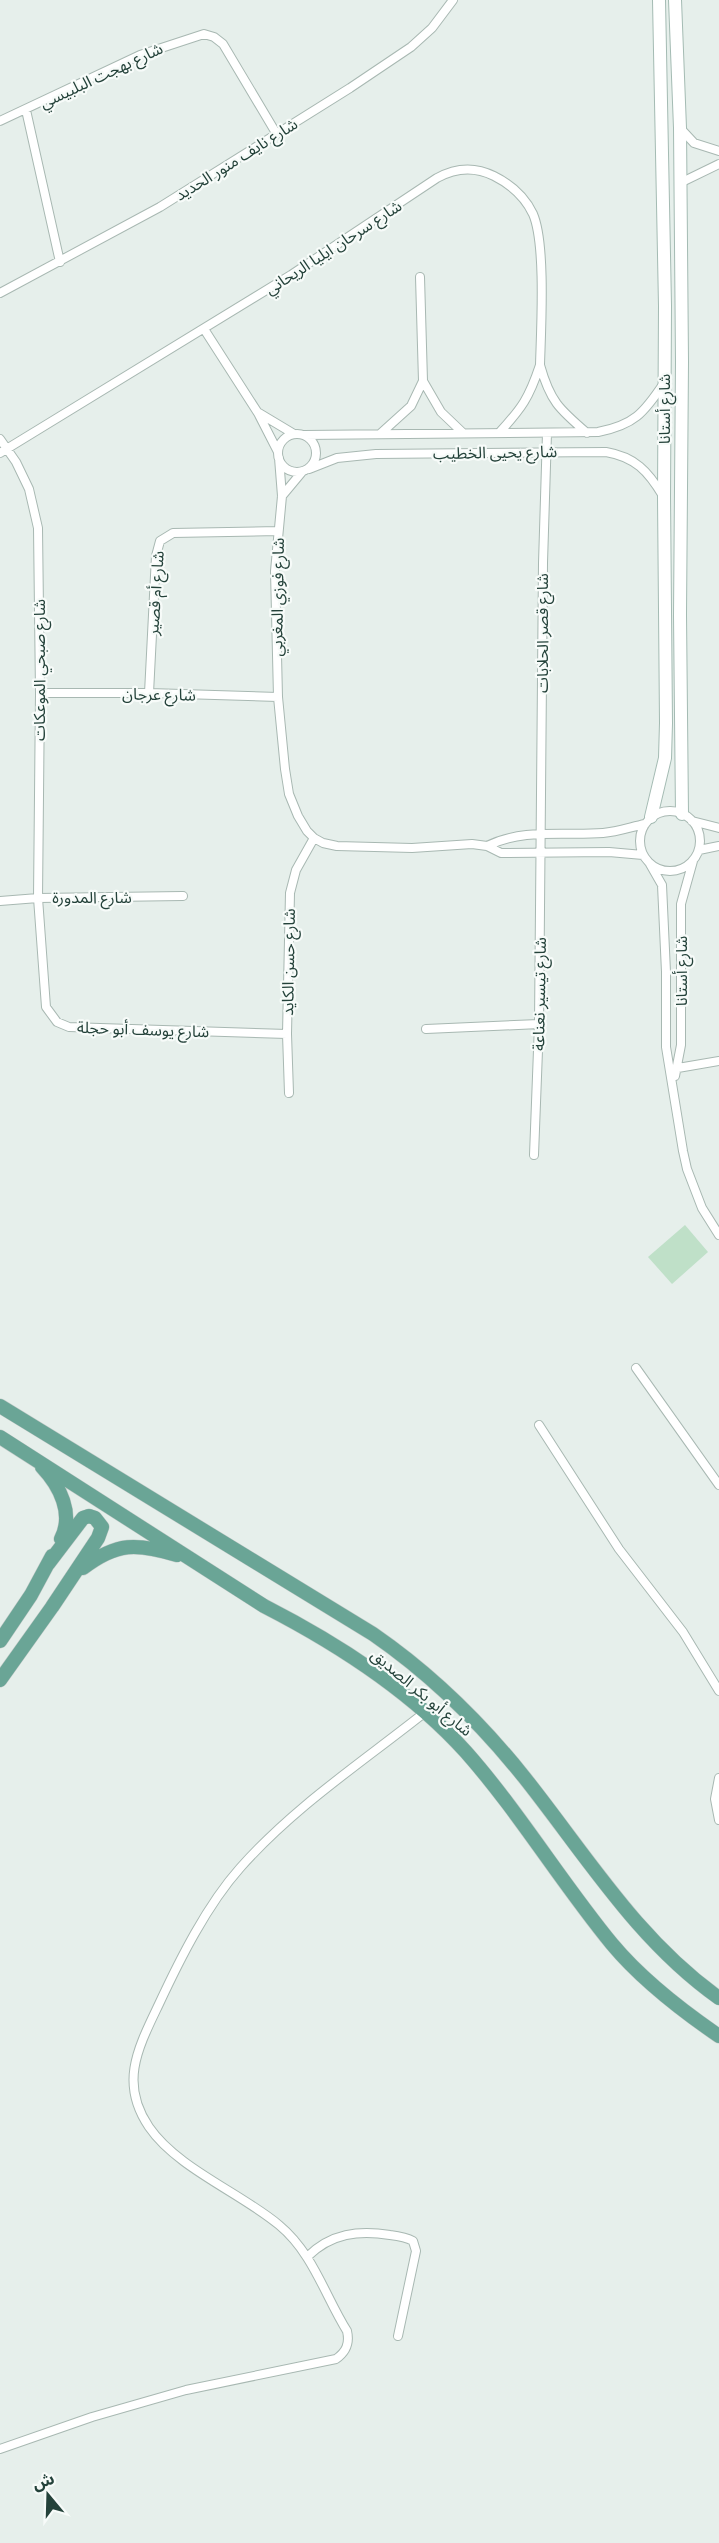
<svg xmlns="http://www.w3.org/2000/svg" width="719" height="2543" font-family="'Archivo Narrow','Noto Sans Arabic',sans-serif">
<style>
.green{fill:#bfe0c8}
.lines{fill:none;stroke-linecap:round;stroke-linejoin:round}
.street-casing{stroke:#a8b8b2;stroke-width:10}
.secondary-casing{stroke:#a4bbb3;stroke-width:14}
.primary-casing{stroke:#c2cac8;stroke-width:15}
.street{stroke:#fff;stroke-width:8}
.secondary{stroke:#fff;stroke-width:12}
.primary{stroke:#6aa596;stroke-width:14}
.labels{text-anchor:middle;stroke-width:4.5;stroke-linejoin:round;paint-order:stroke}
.street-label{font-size:16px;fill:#24423a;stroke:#f7fbf9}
</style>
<rect width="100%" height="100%" fill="#e6efeb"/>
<path class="green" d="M685,1225L708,1252L672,1284L648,1257Z"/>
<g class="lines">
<defs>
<path id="street" d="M26,110L60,262
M0,121L140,55L204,34L214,37L223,44L276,133
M680,128L694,143L719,151
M680,183L719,164
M0,293L160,207L350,88L411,47L432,28L453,0
M204,329L258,413L278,452
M423,381L441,412L462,432
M259,413L294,434
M499,433C522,408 529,398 540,365
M278 453a19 19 0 1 1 38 0a19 19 0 1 1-38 0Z
M380,434L411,406L423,381L420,277
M304,435L598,432C634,425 644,413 664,383
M0,439L16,462L29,489L38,528L40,693L38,898L46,1007L57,1022L69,1027L287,1034
M0,453L291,275L437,178C455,168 474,166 494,176C510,184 525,197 533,214C546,244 541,329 540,365C550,401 559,409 587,433
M279,458L282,496L275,571L278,697L285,769L289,794L298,816L307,831L314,838L323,843L337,846L412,848L472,844L487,846L501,853L609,852L643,855
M309,469L337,458L376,454L606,452C635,457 648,471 663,496
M282,496L302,472
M40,693H149L278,697
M149,693L156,556L160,541L173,533L278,531
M640 841a30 30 0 1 1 60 0a30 30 0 1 1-60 0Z
M692,821L719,828
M487,846C523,828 564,836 603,833C617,832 631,827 645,824
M699,850L719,846
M650,864L662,885L666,972V1047L683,1151L687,1169L702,1208L719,1235
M0,901L38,898L183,896
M426,1029L539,1024
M672,1069L719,1061
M675,1076L681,1045V904L693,861
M289,1093L287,1034L290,893L296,870L314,838
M534,1155L539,1024L543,563L547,433
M636,1368L719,1485
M539,1425L619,1549L683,1632L719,1691
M719,1778L715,1799L719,1820
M307,2257C331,2233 359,2230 390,2235C398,2236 406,2237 413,2241L416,2251L398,2336
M0,2449L92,2417L186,2390L336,2359C346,2352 350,2344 347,2331C325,2296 313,2253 279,2225C241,2193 177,2168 149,2127C119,2083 138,2048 159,2004C180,1959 207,1905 240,1868C294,1807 361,1763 424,1713"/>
<path id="secondary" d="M675,0L680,128L682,362L680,615L682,814
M651,817L665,758L666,723L664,497L665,306L659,0"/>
<path id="primary" d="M0,1406L373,1634C431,1674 480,1722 524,1777C586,1855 637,1940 719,1998
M0,1437L264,1606C338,1644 410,1690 466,1752C519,1812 561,1882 612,1944C642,1980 681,2010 719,2036
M42,1467C60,1486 74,1514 61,1539
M83,1568C117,1542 137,1543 177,1555
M0,1641L31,1595L52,1556
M0,1680L52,1607L98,1538L102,1527L95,1518L89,1516L83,1518L48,1564"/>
</defs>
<use href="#street" class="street-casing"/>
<use href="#secondary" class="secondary-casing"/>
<use href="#primary" class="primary-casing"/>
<use href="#street" class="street"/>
<use href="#secondary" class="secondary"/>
<use href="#primary" class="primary"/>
</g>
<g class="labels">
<g class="street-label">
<text transform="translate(101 75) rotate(-25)" y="6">شارع بهجت البلبيسي</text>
<text transform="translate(236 159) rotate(-32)" y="6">شارع نايف منور الحديد</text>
<text transform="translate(333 247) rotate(-33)" y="6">شارع سرحان ايليا الريحاني</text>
<text transform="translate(664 409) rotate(-90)" y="6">شارع أستانا</text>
<text transform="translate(495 452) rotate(-1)" y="6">شارع يحيى الخطيب</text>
<text transform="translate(155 593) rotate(-86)" y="6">شارع أم قصير</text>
<text transform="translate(277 597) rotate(-89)" y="6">شارع فوزي المغربي</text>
<text transform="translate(542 633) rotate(-90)" y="6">شارع قصر الحلابات</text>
<text transform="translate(39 670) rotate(-90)" y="6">شارع صبحي الموعكات</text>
<text transform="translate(159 694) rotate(1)" y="6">شارع عرجان</text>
<text x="92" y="903">شارع المدورة</text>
<text transform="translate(288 962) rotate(-89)" y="6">شارع حسن الكايد</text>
<text transform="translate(681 971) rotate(-90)" y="6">شارع أستانا</text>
<text transform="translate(539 994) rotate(-89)" y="6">شارع تيسير نعناعة</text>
<text transform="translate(143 1029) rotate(2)" y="6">شارع يوسف أبو حجلة</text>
<text transform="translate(422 1692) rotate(40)" y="6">شارع أبو بكر الصديق</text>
</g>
</g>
<g transform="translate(48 2495) rotate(341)" stroke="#f7fbf9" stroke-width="4.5" paint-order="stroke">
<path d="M0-4.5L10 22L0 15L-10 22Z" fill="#24423a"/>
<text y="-9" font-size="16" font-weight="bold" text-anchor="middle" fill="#24423a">ش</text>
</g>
</svg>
